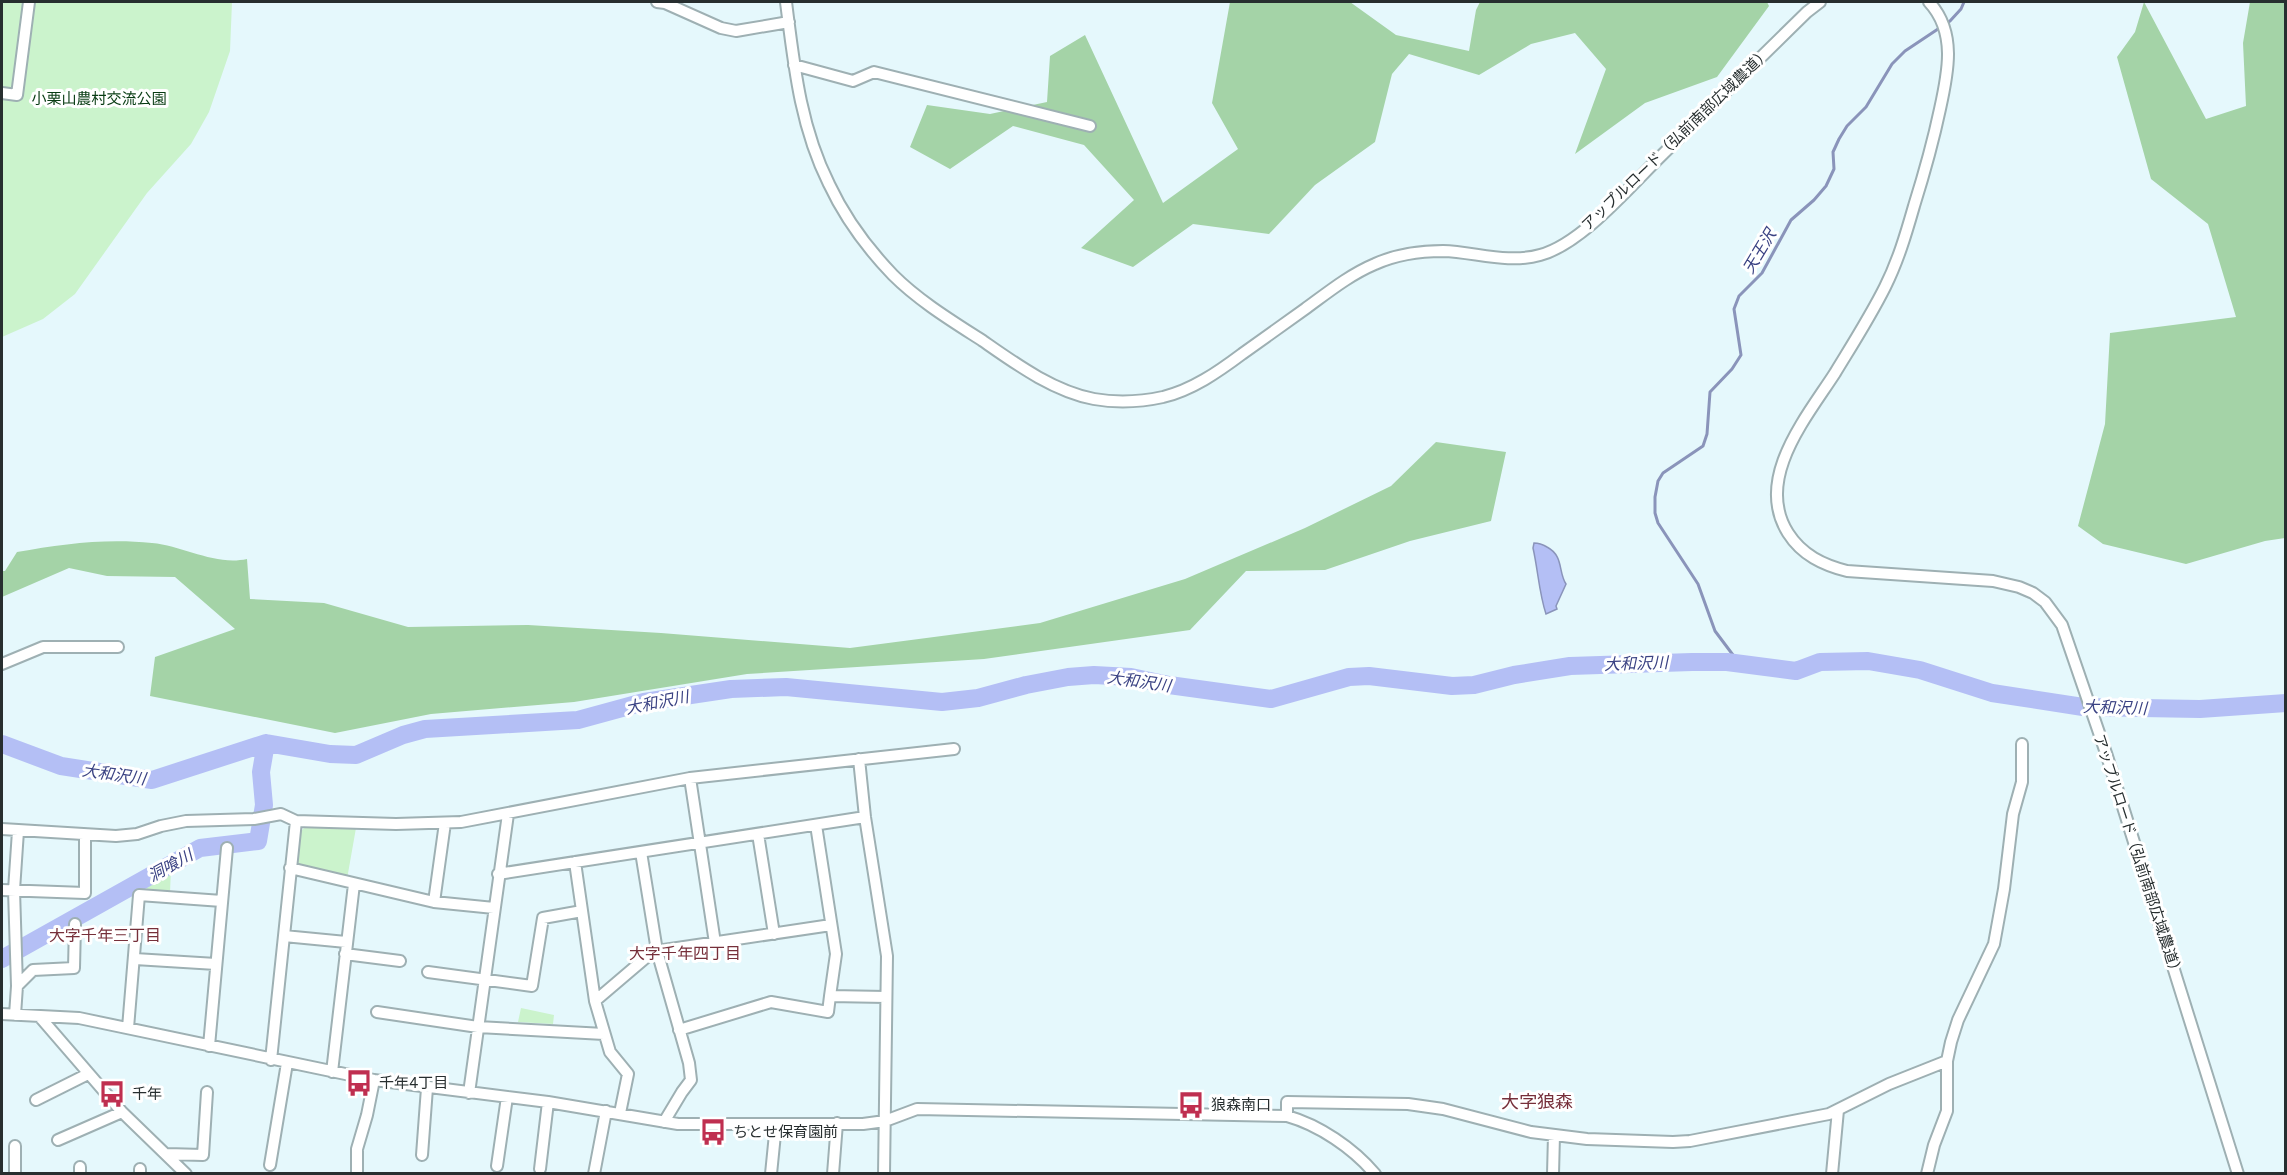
<svg xmlns="http://www.w3.org/2000/svg" width="2287" height="1175" font-family="Figtree,'Noto Sans JP',sans-serif">
<style>
.green{fill:#cbf3cc}
.forest{fill:#a4d3a7}
.water{fill:#b4bff5;stroke:#8a94ba;stroke-width:1.5}
.lines{fill:none;stroke-linecap:round;stroke-linejoin:round}
.stream{stroke:#8a94ba;stroke-width:3}
.river{stroke:#b4bff5;stroke-width:18}
.minor-casing{stroke:#9eb0b3;stroke-width:14}
.minor{stroke:#fff;stroke-width:10}
.labels{text-anchor:middle;stroke-width:6;stroke-linejoin:round;paint-order:stroke}
.park-label{font-size:15px;fill:#073b12;stroke:#fff}
.street-label{font-size:15px;fill:#272e2f;stroke:#fff}
.poi-label{font-size:15px;fill:#272e2f;stroke:#fff;text-anchor:start}
.water-label{font-size:16px;font-style:italic;fill:#3a4283;stroke:#fff}
.neighbourhood-label{font-size:16px;fill:#762f3a;stroke:#fff}
.quarter-label{font-size:18px;fill:#762f3a;stroke:#fff}
</style>
<rect width="100%" height="100%" fill="#e5f8fc"/>
<path class="green" d="M2,2H232L230,51L209,112L191,144L147,193L75,294L43,319L2,337Z
M304,828H356L347,879L300,867L294,861L298,834Z
M171,868L170,893L146,891L147,879Z
M521,1008L554,1015L553,1024L518,1022Z"/>
<path class="forest" d="M1230,2H1350L1396,35L1469,51L1476,10L1480,2H1767L1769,6L1717,77L1645,103L1575,154L1606,69L1575,33L1531,44L1479,75L1409,54L1392,74L1375,142L1315,185L1269,234L1193,224L1133,267L1081,248L1134,200L1084,145L1013,126L950,169L910,147L927,105L990,114L1047,102L1050,56L1085,35L1163,203L1238,149L1212,103Z
M2144,2L2206,119L2246,106L2243,43L2250,2H2285V538L2265,541L2186,564L2103,544L2078,526L2105,424L2110,333L2236,317L2208,224L2151,179L2117,57L2135,32Z
M1436,442L1506,452L1491,521L1410,541L1325,570L1246,571L1190,630L984,659L747,674L574,702L431,714L335,733L150,696L155,657L235,629L175,577L107,576L69,568L2,597V571H5L17,552C62,544 106,538 152,543C184,546 215,566 247,559L250,599L324,603L408,627L528,625L661,633L850,648L1040,623L1185,579L1305,528L1391,486Z"/>
<path class="water" d="M1534,543C1539,543 1542,544 1547,547C1564,556 1558,572 1566,584L1556,606L1557,609L1546,614C1539,593 1538,570 1533,548Z"/>
<g class="lines">
<path class="stream" d="M1739,663L1715,631L1698,584L1658,523L1655,513V497L1658,481L1663,473L1703,446L1707,434L1710,392L1732,369L1741,355L1734,309L1739,296L1762,273L1791,220L1814,200L1826,186L1834,169L1833,152L1839,139L1847,126L1866,107L1892,64L1905,51L1950,21L1961,9L1964,2"/>
<path class="river" d="M2,744L61,766L152,780L266,743L330,754L356,755L403,735L425,729L578,720L644,702L731,689L786,687L942,702L978,698L1026,685L1068,677L1094,675L1131,677L1169,685L1271,699L1349,677L1369,676L1452,686L1474,685L1514,675L1570,666L1692,662H1727L1796,671L1820,662L1868,661L1920,670L1992,693L2083,707L2200,709L2286,703
M2,959L200,848L258,841L264,805L261,772L266,743"/>
<defs>
<path id="minor" d="M657,2L665,3L721,28L736,31L789,22
M786,2C794,65 800,126 829,184C844,216 868,249 893,275C919,301 952,321 983,341C1016,364 1053,391 1094,399C1117,403 1140,402 1163,397C1192,390 1218,372 1242,354C1263,339 1284,324 1305,309C1327,293 1349,275 1375,264C1395,255 1420,251 1443,251C1475,252 1508,264 1540,255C1582,244 1632,184 1663,154C1711,106 1759,59 1807,12L1820,2
M1929,2C1957,32 1948,73 1940,109C1933,142 1924,174 1914,206C1906,234 1898,261 1885,287C1870,317 1852,345 1835,373C1806,418 1754,479 1788,533C1802,555 1823,565 1847,571L1993,581L2019,587L2033,593L2045,602L2062,625L2107,756L2238,1174
M794,65L853,81L874,72L1090,126
M2,93L17,95L29,2
M2,664L43,647H118
M859,759L865,817L887,956L884,1174
M690,778L715,943
M816,825L836,954L830,996L886,997
M2,829L116,836L137,834L161,826L186,821L254,819L281,814L296,821L396,824L461,822L690,778L954,749
M758,834L774,934
M641,852L657,951L689,1063L691,1080L682,1092L664,1122
M575,862L595,1001L610,1052L628,1074L620,1113
M290,868L434,902L494,908
M498,874L865,817
M2,890L85,893V835
M434,902L445,823
M284,936L346,942
M345,954L400,961
M135,959L216,964
M428,972L532,986L543,918L582,911
M17,986L14,890L18,831
M595,1001L649,955L657,951L831,925
M377,1012L478,1027L604,1034
M2,1014L79,1018L374,1080L548,1102L678,1124H863L885,1121L917,1109L1287,1116C1319,1125 1353,1148 1375,1174
M15,1015L17,986L33,970L74,968L75,924
M40,1017L122,1112L186,1174
M128,1028L139,895L222,901
M679,1030L771,1002L828,1012L830,996
M209,1046L227,848
M271,1060L296,821
M332,1072L354,884
M469,1093L508,814
M36,1100L88,1074
M1287,1116V1102L1408,1104L1443,1109L1531,1132L1587,1139L1673,1142L1690,1141L1829,1114L1889,1084L1947,1061
M58,1140L122,1112
M15,1146V1174
M167,1154L203,1155L207,1092
M422,1155L427,1088
M270,1165L287,1063
M497,1166L507,1097
M80,1167V1174
M140,1169V1174
M540,1169L548,1102
M357,1174V1149L367,1115L374,1080
M594,1174L606,1111
M771,1174L776,1124
M833,1174L837,1123
M1553,1174L1554,1135
M1832,1174L1838,1110
M1927,1174L1934,1145L1947,1111V1061L1951,1042L1958,1020L1994,944L2004,889L2013,814L2022,782V744"/>
</defs>
<use href="#minor" class="minor-casing"/>
<use href="#minor" class="minor"/>
</g>
<defs>
<symbol id="bus-bare" viewBox="-9 -9 18 18"><path d="M-5-6H5V4H4V6H2V4H-2V6H-4V4H-5ZM-3.5-4V0h7V-4ZM-3.5 1.2v1.5H-2V1.2ZM2 1.2v1.5H3.5V1.2Z" fill="#bf2f50" stroke="#fff" stroke-width="2.5" paint-order="stroke"/></symbol>
</defs>
<g fill-rule="evenodd">
<use href="#bus-bare" x="340" y="1064" width="38" height="38"/>
<use href="#bus-bare" x="93" y="1075" width="38" height="38"/>
<use href="#bus-bare" x="1172" y="1086" width="38" height="38"/>
<use href="#bus-bare" x="694" y="1113" width="38" height="38"/>
</g>
<g class="labels">
<g class="park-label">
<text x="99" y="104">小栗山農村交流公園</text>
</g>
<g class="street-label">
<text transform="translate(1676 139) rotate(-44)" y="5">アップルロード（弘前南部広域農道）</text>
<text transform="translate(2138 856) rotate(72)" y="5">アップルロード（弘前南部広域農道）</text>
</g>
<g class="poi-label">
<text x="379" y="1088">千年4丁目</text>
<text x="132" y="1099">千年</text>
<text x="1211" y="1110">狼森南口</text>
<text x="733" y="1137">ちとせ保育園前</text>
</g>
<g class="water-label">
<text transform="translate(1759 251) rotate(-59)" y="6">天王沢</text>
<text transform="translate(1636 663) rotate(-2)" y="6">大和沢川</text>
<text transform="translate(1139 681) rotate(8)" y="6">大和沢川</text>
<text transform="translate(657 702) rotate(-11)" y="6">大和沢川</text>
<text transform="translate(2115 707) rotate(2)" y="6">大和沢川</text>
<text transform="translate(114 774) rotate(8)" y="6">大和沢川</text>
<text transform="translate(170 865) rotate(-29)" y="6">洞喰川</text>
</g>
<g class="neighbourhood-label">
<text x="105" y="941">大字千年三丁目</text>
<text x="685" y="959">大字千年四丁目</text>
</g>
<g class="quarter-label">
<text x="1537" y="1108">大字狼森</text>
</g>
</g>
<rect width="2287" height="1175" fill="none" stroke="#272e2f" stroke-width="6"/>
</svg>
